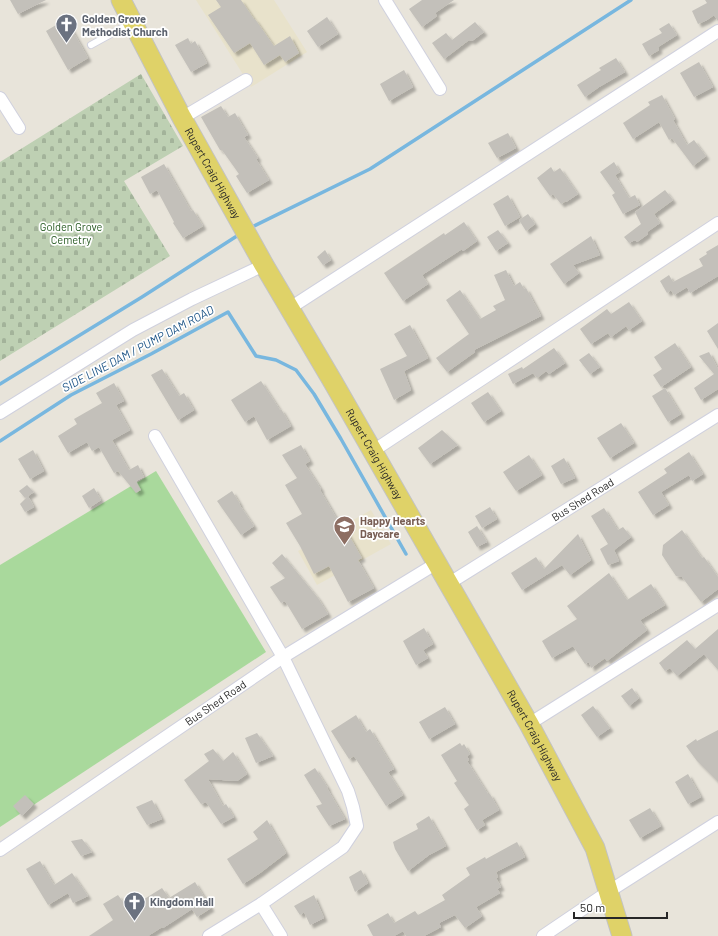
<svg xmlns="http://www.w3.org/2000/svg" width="718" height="936" font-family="Barlow,sans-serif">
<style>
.education{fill:#e8e2cb}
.cemetery{fill:url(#cemetery-stones)}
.park{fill:#a9d99c}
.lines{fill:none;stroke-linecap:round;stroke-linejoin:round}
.stream{stroke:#78b7df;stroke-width:3.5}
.building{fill:#c3c0ba;filter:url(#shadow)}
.service-casing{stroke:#d0d1de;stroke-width:8}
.minor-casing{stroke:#d0d1de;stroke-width:14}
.primary-casing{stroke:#c3c3c3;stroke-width:21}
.service{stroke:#fff;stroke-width:6}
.minor{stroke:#fff;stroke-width:12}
.primary{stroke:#dfd268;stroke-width:19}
.labels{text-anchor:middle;stroke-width:3.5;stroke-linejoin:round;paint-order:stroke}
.worship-label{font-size:11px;font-weight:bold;fill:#5b616d;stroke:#fff;text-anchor:start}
.street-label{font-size:11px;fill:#272727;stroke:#fff}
.park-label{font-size:11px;fill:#265a21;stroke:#fff}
.education-label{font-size:11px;font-weight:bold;fill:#785e54;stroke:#fff;text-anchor:start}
.water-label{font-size:12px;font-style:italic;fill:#1c5486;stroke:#fff}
</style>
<defs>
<pattern id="cemetery-stones" width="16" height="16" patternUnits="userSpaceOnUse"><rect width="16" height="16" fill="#bed0b3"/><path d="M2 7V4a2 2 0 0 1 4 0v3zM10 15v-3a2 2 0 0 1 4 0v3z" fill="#a3b39a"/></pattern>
<filter id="shadow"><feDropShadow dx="3.5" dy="3.5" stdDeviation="1" flood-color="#0004"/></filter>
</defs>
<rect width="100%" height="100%" fill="#e8e4da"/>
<path class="education" d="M196,0H274L307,52L251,87Z
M371,510L391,544L317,585L298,551Z"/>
<path class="cemetery" d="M141,74L183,146L124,181L170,256L0,361V162Z"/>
<path class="park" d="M156,471L266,652L0,827V565Z"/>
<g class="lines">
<path class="stream" d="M250,228L370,169L631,0
M0,384L142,297L240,234
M0,441L71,395L151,354L228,312L256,356L276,360L296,370L314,394L341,439L406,554"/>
</g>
<path class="building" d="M10,0H46L18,14Z
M216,0H241L254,19H255L274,46L290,36L299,53L285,62L280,55L264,65L250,43L234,53L208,15L221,7Z
M422,0H454L435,13L437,16L422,27L409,9Z
M705,0H718V21L714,15L707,20L698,24L692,11L707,3Z
M327,17L338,34L318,47L307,31Z
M66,19L88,58L68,70L46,31Z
M475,22L484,32L472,41L469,40L444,59L432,43L446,33L452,40Z
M669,23L677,35L658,47L659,50L649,56L642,44L662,33L659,29Z
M188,38L191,44L195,41L207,63L191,72L175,45Z
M616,58L625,72L599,87L585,97L577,85L601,70L599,68Z
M699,62L713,87L694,97L680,73Z
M404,70L413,87L389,101L380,84Z
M662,95L675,119L673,120L687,145L694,140L706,156L693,166L672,138L669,140L659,122L633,139L623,123L650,105L648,102Z
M221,106L228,117L235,113L248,135L244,137L258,158L256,159L269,180L247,193L236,176L239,174L222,150H220L201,117Z
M508,133L516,148L497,158L488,143Z
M614,162L620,172L615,175L629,198L635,195L640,205L623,214L612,195L615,193L600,172Z
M164,164L191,211L193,210L203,226L183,238L173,223L174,222L157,190L150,194L141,177Z
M551,167L554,172L560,168L578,194L566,202V201L561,204L553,194L550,196L537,178Z
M665,190L673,200L654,214L660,223L647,232L648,234L637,242L635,240L629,243L624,237L641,224L635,212Z
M508,195L520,217L505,226L493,204Z
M528,214L535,224L526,231L519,220Z
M464,222L477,241L463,251L462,249L422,275L428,284L403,301L384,273L444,233L445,235Z
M498,230L508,243L496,251L487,237Z
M591,236L600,255L573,265L579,273L564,284L550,264Z
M718,245V276L690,293L687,287L674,295L671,290L667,293L660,281L669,275L673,282L703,266L699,259L707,254L706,252Z
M325,250L331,260L323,265L317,257Z
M506,270L514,286L520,282L524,289L526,288L541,316L474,350L475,352L447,372L436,358L469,334L446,300L460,290L480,319L496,310L493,306L505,300L494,275Z
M629,302L642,321L629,330L626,326L611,337L608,333L591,344L580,329L607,309L611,314Z
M718,323V349L707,331Z
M410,325L428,358L404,371L411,390L394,400L380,369L407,356L394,334Z
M675,343L691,367L661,387L653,375L662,369L654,357Z
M554,348L565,363L549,374L546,371L537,378L533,373L513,384L508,374L522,367L523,369Z
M709,352L718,369V389L701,400L694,388L714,374L699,356Z
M589,353L600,367L590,374L579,360Z
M162,369L179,396L184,393L194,410L178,420L151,375Z
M261,381L280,410L281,409L291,426L267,440L254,416L245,422L231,400Z
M114,383L124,401L116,405L130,430L112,440L129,470L138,465L144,477L136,481L141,490L136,493L118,471L114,473L99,447L92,451L87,442L68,453L58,436L77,424L74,419L102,403L96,393Z
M665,388L681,414L668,422L652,396Z
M488,392L501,411L484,422L471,403Z
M621,423L634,443L610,458L597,438Z
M442,430L458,445L430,464L418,448Z
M301,445L310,461L305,464L321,489L320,490L345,533L347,532L362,558L358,560L374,588L348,602L329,566L314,574L300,546L286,523L302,514L285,485L297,478L282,455Z
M33,450L44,471L30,479L18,459Z
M689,452L703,474L692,481L689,475L661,492L669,505L653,515L638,492L667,473L664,469Z
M529,455L542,475L516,491L503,472Z
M564,458L575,478L561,484L551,466Z
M27,485L34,492L28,496L34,507L25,512L20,504L28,496L25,498L19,491Z
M94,488L101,500L89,508L82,496Z
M232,491L240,504H239L254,526L241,535L217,501Z
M490,507L497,519L482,528L475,516Z
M604,508L618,530L623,527L631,537L614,550L619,561L608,565L600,549L608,544L591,516Z
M477,526L487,542L477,547L468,532Z
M682,530L702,558L704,557L718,577V589L701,602L682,577L676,576L662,555L663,545Z
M578,534L591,560L570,575L562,565L522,590L511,573L536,557L544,569Z
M282,554L318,598L328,614L302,629L285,601L281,603L270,587L285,578L272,563Z
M609,573L627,600L651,584L665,605L640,620L647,630L607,661L605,658L591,668L589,662L585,664L573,646L552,658L542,641L577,619L567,606Z
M424,628L433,644L423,650L428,658L416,665L403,641Z
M718,629V670L704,654L677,676L670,668L665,671L659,663L687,640L695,649Z
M632,688L639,698L629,706L621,696Z
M593,706L610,728L597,737L581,715Z
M445,707L455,724L429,739L419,722Z
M356,715L366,732L370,729L394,769L388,772L403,795L386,806L354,756L349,759L331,731Z
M718,730V782L697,761L686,746L696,739L697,741Z
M257,733L273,756L256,763L245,738Z
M460,743L462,746L464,744L470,754L467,756L469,760L467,761L488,794H490L499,810L482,820L485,825L477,830L464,809L469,805L454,783L457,781L441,755Z
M213,749L223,761L233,752L247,774L237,781L208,779L223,806L226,804L234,817L221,824L206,802L201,804L184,780L209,761L204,754Z
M315,768L328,788H327L345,819L329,826L316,806L322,804L304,775Z
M688,774L701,797L688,804L675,782Z
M25,795L34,804L22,816L13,806Z
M152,800L162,819L147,825L136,807Z
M650,808L661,826L640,838L629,820Z
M429,816L446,846L429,855L408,871L395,849L393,842L418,829L416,824Z
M267,820L286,853L260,873L243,884L227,859L258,839L253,832Z
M82,839L92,852L81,856L71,841Z
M517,842L525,857L496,872L498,877L496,878L501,887L497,889L500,893L476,907L482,916L465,928L455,915L439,923L441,927L424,936H406L403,931L394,936H373L367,925L388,913L394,923L415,911L418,915L445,900L442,895L470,875L466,868L485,857L486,859Z
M40,861L54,885L72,873L88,896L73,903L68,893L48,905L26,869Z
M361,870L368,883L355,892L349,877Z
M195,882L211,908L197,917L192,909L163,928L162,927L148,936H89L113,920L103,904L118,895L123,902L128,898L133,906L162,888L169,898Z
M314,895L324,918L310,925L304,912L300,915L294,906Z"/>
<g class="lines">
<defs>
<path id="service" d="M91,45L131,23"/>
<g id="minor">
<path d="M385,0L440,89"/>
<path d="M0,98L19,128"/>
<path d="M182,118L246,80"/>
<path d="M290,308L718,31"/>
<path d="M0,413L133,330L192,299L264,265"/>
<path d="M155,436L283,657L348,791L353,807L357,826L343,847L261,904L209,936"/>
<path d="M373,451L718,223"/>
<path id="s1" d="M448,584L718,415"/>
<path d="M529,724L718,605"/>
<path id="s2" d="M0,850L283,657L437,563"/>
<path d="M261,904L281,936"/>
<path d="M543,936L608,892L718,822"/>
</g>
<g id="primary">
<path id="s3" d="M121,0L182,118L264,265L333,382L529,724L595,848L622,936"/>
</g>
</defs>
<use href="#service" class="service-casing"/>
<use href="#minor" class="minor-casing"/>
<use href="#primary" class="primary-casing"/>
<use href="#service" class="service"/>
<use href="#minor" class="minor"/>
<use href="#primary" class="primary"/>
</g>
<defs>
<symbol id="church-pin" viewBox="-11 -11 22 30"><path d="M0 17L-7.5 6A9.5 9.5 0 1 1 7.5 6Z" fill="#6b7280" stroke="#fff"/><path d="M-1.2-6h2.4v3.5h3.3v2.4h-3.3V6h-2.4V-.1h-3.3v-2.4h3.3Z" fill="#fff"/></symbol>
<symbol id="school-pin" viewBox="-11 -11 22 30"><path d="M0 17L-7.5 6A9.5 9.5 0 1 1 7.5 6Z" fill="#8d6e63" stroke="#fff"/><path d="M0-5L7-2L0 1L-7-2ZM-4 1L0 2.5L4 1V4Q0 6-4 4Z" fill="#fff"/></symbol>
</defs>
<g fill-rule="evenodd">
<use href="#church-pin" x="54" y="12" width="25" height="34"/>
<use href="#school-pin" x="332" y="514" width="25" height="34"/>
<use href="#church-pin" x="122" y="890" width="25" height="34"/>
</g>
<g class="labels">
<g class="worship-label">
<text x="82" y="23">Golden Grove<tspan x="82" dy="13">Methodist Church</tspan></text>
<text x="150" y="906">Kingdom Hall</text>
</g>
<g class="street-label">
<text dy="4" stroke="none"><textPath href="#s3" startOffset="196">Rupert Craig Highway</textPath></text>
<text dy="4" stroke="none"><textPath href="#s3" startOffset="520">Rupert Craig Highway</textPath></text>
<text dy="4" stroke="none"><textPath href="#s1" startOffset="159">Bus Shed Road</textPath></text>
<text dy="4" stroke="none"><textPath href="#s2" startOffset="261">Bus Shed Road</textPath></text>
<text dy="4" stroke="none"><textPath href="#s3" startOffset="844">Rupert Craig Highway</textPath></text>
</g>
<g class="park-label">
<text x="71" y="231">Golden Grove<tspan x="71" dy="13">Cemetry</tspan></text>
</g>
<g class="education-label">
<text x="360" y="525">Happy Hearts<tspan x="360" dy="13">Daycare</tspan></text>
</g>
<g class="water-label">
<text transform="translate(138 349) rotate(-28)" y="4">SIDE LINE DAM / PUMP DAM ROAD</text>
</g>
</g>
<path d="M574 912v6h93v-6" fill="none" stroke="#272727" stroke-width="2"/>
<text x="580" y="912" font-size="12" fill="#272727" stroke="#ffffff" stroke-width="3" paint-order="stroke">50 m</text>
</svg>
